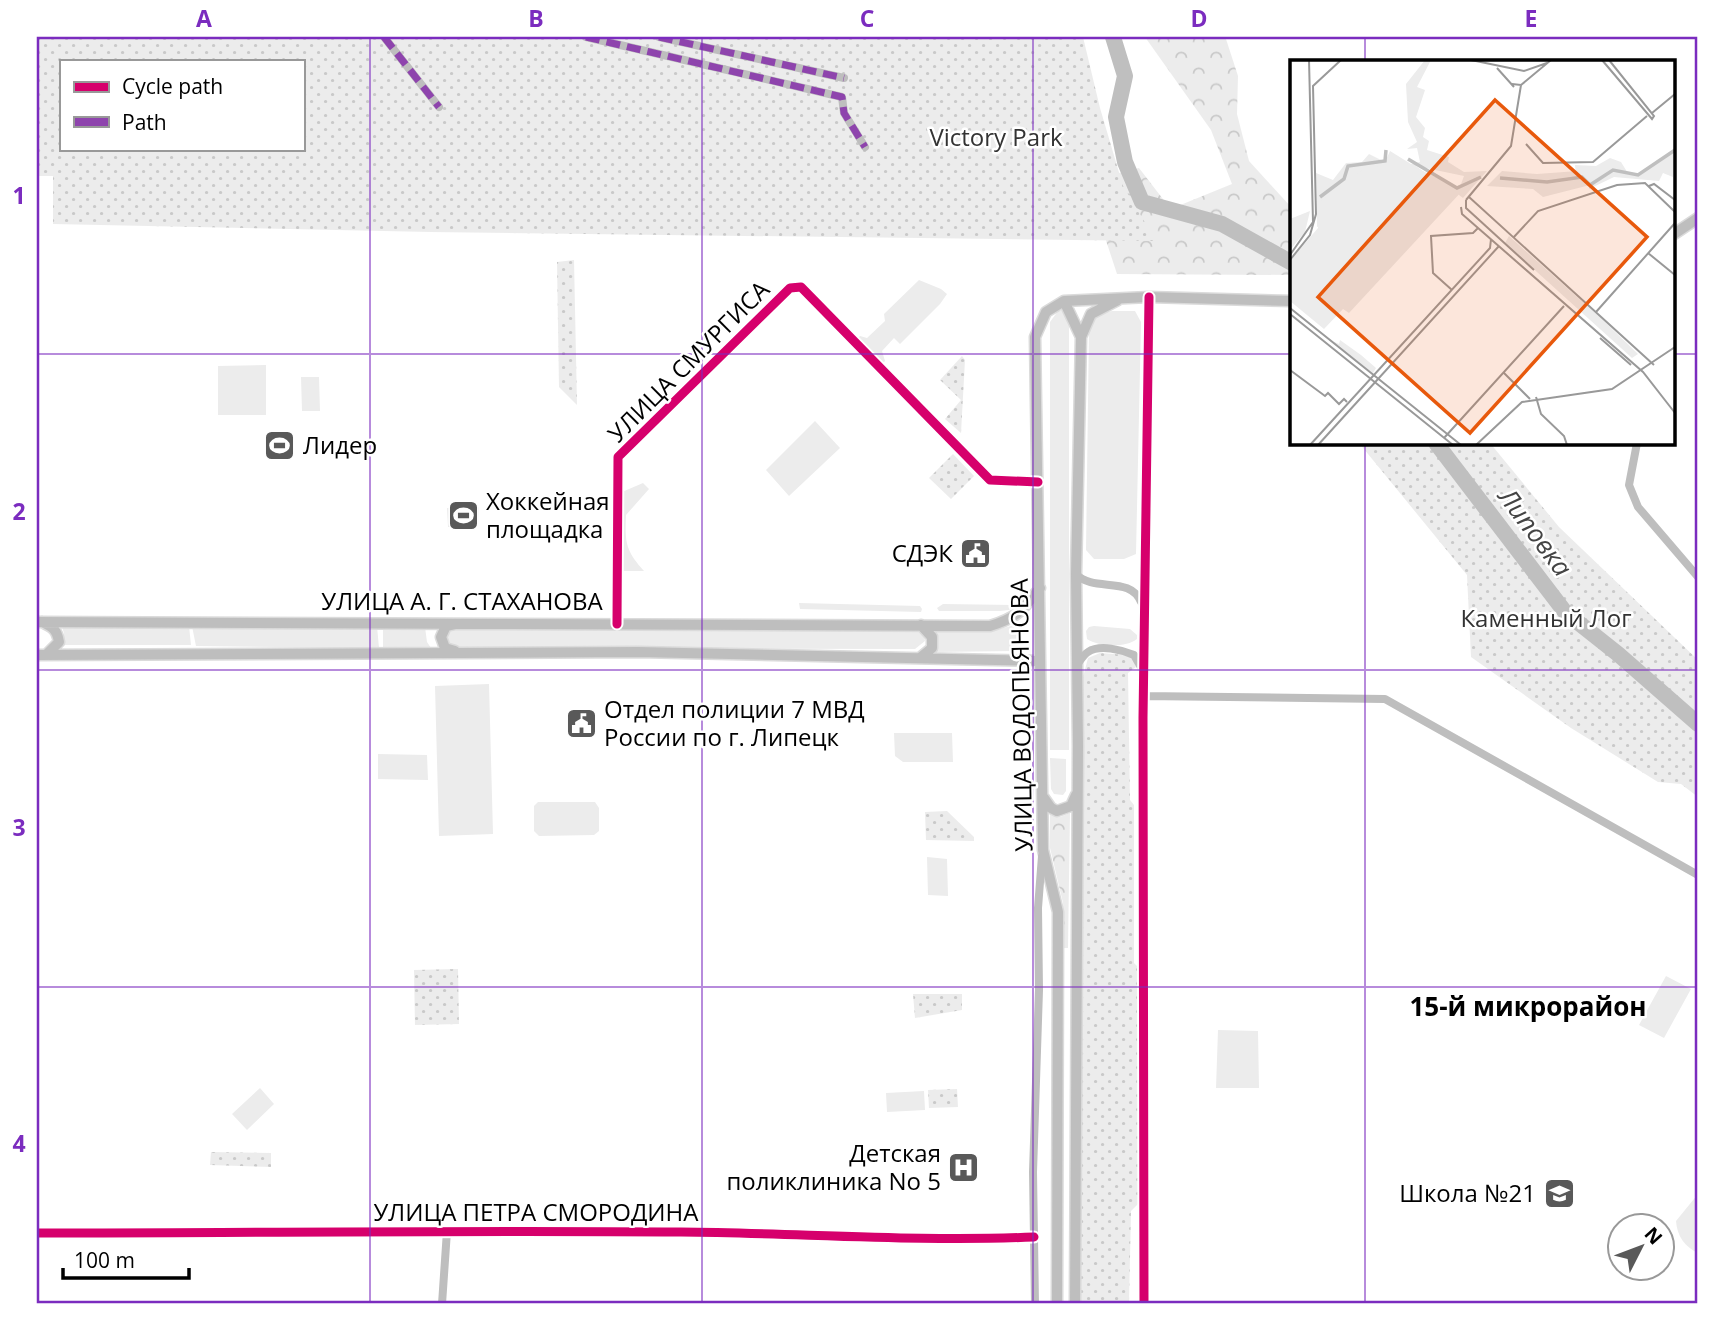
<svg xmlns="http://www.w3.org/2000/svg" width="1735" height="1341" font-family="'Open Sans',sans-serif">
<style>
.grass{fill:#ececec}
.forest{fill:url(#forest-crowns)}
.park{fill:url(#park-dots);fill-rule:evenodd}
.lines{fill:none;stroke-linecap:round;stroke-linejoin:round}
.river{stroke:#bfbfbf;stroke-width:16}
.major-casing{stroke:#dbdbdb;stroke-width:13}
.minor{stroke:#bebebe;stroke-width:8}
.major{stroke:#bebebe;stroke-width:10}
.quiet{stroke:#8e44ad;stroke-width:7;stroke-dasharray:14 7;stroke-linecap:butt}
.cycleway-casing{stroke:#fff;stroke-width:13}
.cycleway{stroke:#d6006c;stroke-width:9}
.grid{fill:none;stroke:#7b2cbf;stroke-width:2;stroke-opacity:0.55}
.labels{text-anchor:middle;stroke-width:5;stroke-linejoin:round;paint-order:stroke}
.park-label{font-size:24px;fill:#333;stroke:#fff}
.street-label{font-size:24px;fill:#000;stroke:#fff}
.poi-label{font-size:24px;fill:#000;stroke:#fff;text-anchor:start}
.water-label{font-size:26px;font-style:italic;fill:#444;stroke:#fff}
.neighbourhood-label{font-size:26px;font-weight:bold;fill:#000;stroke:#fff}
.inset-river{fill:none;stroke:#bfbfbf;stroke-width:3.5}
.inset-road{fill:none;stroke:#999;stroke-width:2}
.view{fill:#e8590c;fill-opacity:0.15;stroke:#e8590c;stroke-width:3.5}
.inset-edge{fill:none;stroke:#000;stroke-width:3.5}
.neatline{fill:none;stroke:#7b2cbf;stroke-width:2.5}
.grid-label{font-size:23px;text-anchor:middle;font-weight:bold;fill:#7b2cbf}
</style>
<defs>
<pattern id="forest-crowns" width="20" height="18" patternUnits="userSpaceOnUse" patternTransform="scale(1.75)"><rect width="20" height="18" fill="#ececec"/><path d="M2 6a3 3 0 1 1 6 0M12 15a3 3 0 1 1 6 0" fill="none" stroke="#c9c9c9"/></pattern>
<pattern id="park-dots" width="8" height="8" patternUnits="userSpaceOnUse" patternTransform="scale(1.75)"><rect width="8" height="8" fill="#ececec"/><path d="M2 2h.1M6 6h.1" fill="none" stroke="#c9c9c9" stroke-width="1.8" stroke-linecap="round"/></pattern>
</defs>
<rect width="100%" height="100%" fill="#fff"/>
<path class="grass" d="M919,280L941,289L947,294L940,304L900,344L894,338L882,351L885,361L882,364L857,339L860,336L867,338L885,321L884,314Z
M1058,311H1065L1069,316V750H1050V322Z
M1112,311H1135L1141,322L1136,554L1124,559H1094L1086,550L1089,327L1099,314Z
M266,365V415H218V366Z
M301,377H319L320,411H302Z
M815,421L840,448L789,496L766,470Z
M643,483L649,489L626,515C625,542 625,550 644,571H622V492Z
M477,506L479,508L478,526L448,527L447,508Z
M799,603L920,606L922,609L921,612L800,609Z
M943,604L1014,605L1009,610L1000,611H939L937,608Z
M61,624L189,626L191,645H61L64,633Z
M1018,624V647L1014,651L936,652V630H996Z
M192,626H377L379,648L196,646Z
M1094,626L1130,629L1137,635V639C1126,648 1099,647 1087,639L1086,631L1089,627Z
M383,627H425L427,642L431,648H383Z
M454,628H918L924,633L925,641L915,649L457,648C449,642 444,640 448,630Z
M489,684L493,834L439,836L435,686Z
M894,733H952L953,762H903L895,756Z
M378,754L427,755L428,780L378,779Z
M1050,758L1066,759V791L1063,795L1054,794L1051,789Z
M538,802H595L599,808V831L594,835L539,836L534,831V806Z
M927,857L947,859L948,896L928,895Z
M1666,976L1691,989L1664,1038L1639,1025Z
M1218,1030L1258,1031L1259,1088H1216Z
M260,1088L274,1104L247,1130L232,1114Z
M924,1091L925,1110L887,1112L886,1093Z
M1698,1194V1253C1685,1247 1677,1236 1676,1221Z"/>
<path class="forest" d="M1145,37H1230L1226,39L1238,76L1237,114L1249,161L1292,208V275L1117,274L1098,216L1111,175L1139,168L1166,203L1178,206L1232,184L1211,130Z
M1050,813L1060,817L1070,813L1068,948H1064L1063,903L1050,848Z"/>
<path class="park" d="M37,37H1083L1100,108L1123,186L1156,241L431,232L53,224V176H37ZM61,61H303V149H61Z
M574,260L577,405L559,387L557,262Z
M962,356L965,360L961,433L945,419L961,400L940,380Z
M1359,443H1490L1559,527L1698,660V797L1681,784L1658,782L1571,728L1471,657L1467,575Z
M953,454L974,476L951,499L929,478Z
M1100,653L1128,655L1134,660L1136,667L1128,673L1130,800L1134,805V963L1139,968L1138,1204L1131,1211L1129,1304H1081L1083,677L1088,658Z
M947,811L974,837V841L926,840L925,812Z
M458,969L459,1024L415,1025L414,970Z
M913,994H962V1010L915,1018Z
M957,1089L958,1107L929,1108L928,1090Z
M211,1152L271,1153V1167L210,1165Z"/>
<g class="lines">
<path class="river" d="M1113,37L1125,76L1116,117L1125,162L1142,202L1222,224L1292,263
M1436,443L1565,612L1618,654L1698,724"/>
<defs>
<path id="major" d="M1674,234L1698,218
M1064,301L1081,337
M37,622L990,626C1019,617 1022,610 1040,588
M42,622C53,627 57,630 59,642L46,655
M455,624L446,626L441,637L445,648L455,651
M921,625L932,637V648L921,657
M37,655L638,652L1040,661
M1044,798L1051,808L1057,811L1071,806L1076,795
M1057,1304L1058,912L1043,850L1035,337L1046,312L1064,301L1149,297L1292,301
M1075,1304L1078,746L1076,574L1081,337L1091,314L1118,300"/>
</defs>
<use href="#major" class="major-casing"/>
<path class="minor" d="M384,37L439,107
M586,37L842,97L844,113L865,147
M659,37L844,78
M1637,443L1629,485L1638,507L1698,577
M1076,574C1094,593 1130,575 1141,602
M617,624L618,457L790,288L801,287L990,480L1038,482
M1077,665C1080,661 1084,654 1088,652C1100,644 1122,650 1134,655L1142,669
M1143,696L1385,699L1698,875
M37,1233C251,1233 466,1230 681,1232C798,1233 917,1242 1034,1237
M442,1304L447,1231
M1035,1304L1033,1172L1039,990L1038,908L1042,856
M1144,1304L1143,718L1149,297"/>
<use href="#major" class="major"/>
<path class="quiet" d="M384,37L439,107
M586,37L842,97L844,113L865,147
M659,37L844,78"/>
<defs>
<path id="cycleway" d="M617,624L618,457L790,288L801,287L990,480L1038,482
M37,1233C251,1233 466,1230 681,1232C798,1233 917,1242 1034,1237
M1144,1304L1143,718L1149,297"/>
</defs>
<use href="#cycleway" class="cycleway-casing"/>
<use href="#cycleway" class="cycleway"/>
</g>
<path class="grid" d="M370,37V1304M702,37V1304M1033,37V1304M1365,37V61M37,354H1292M1674,354H1698M1365,443V1304M37,670H1698M37,987H1698"/>
<defs>
<symbol id="stadium-square" viewBox="-11 -11 22 22"><rect x="-9" y="-9" width="18" height="18" rx="4" fill="#595959" stroke="#fff"/><path d="M0-5a6.5 5 0 1 0 0 10a6.5 5 0 1 0 0-10ZM-3.5-1.8h7v3.6h-7Z" fill="#fff"/></symbol>
<symbol id="civic-square" viewBox="-11 -11 22 22"><rect x="-9" y="-9" width="18" height="18" rx="4" fill="#595959" stroke="#fff"/><path d="M-.6-6.5H3V-4.5H.6V-3L4-1V1h2V6H-6V1h2V-1L-.6-3ZM-1.2 2.5V6h2.4V2.5Z" fill="#fff"/></symbol>
<symbol id="hospital-square" viewBox="-11 -11 22 22"><rect x="-9" y="-9" width="18" height="18" rx="4" fill="#595959" stroke="#fff"/><path d="M-5-5h3v3.5h4V-5h3V5h-3V1.5h-4V5h-3Z" fill="#fff"/></symbol>
<symbol id="school-square" viewBox="-11 -11 22 22"><rect x="-9" y="-9" width="18" height="18" rx="4" fill="#595959" stroke="#fff"/><path d="M0-5L7-2L0 1L-7-2ZM-4 1L0 2.5L4 1V4Q0 6-4 4Z" fill="#fff"/></symbol>
</defs>
<g fill-rule="evenodd">
<use href="#stadium-square" x="262" y="428" width="35" height="35"/>
<use href="#stadium-square" x="446" y="498" width="35" height="35"/>
<use href="#civic-square" x="958" y="536" width="35" height="35"/>
<use href="#civic-square" x="564" y="706" width="35" height="35"/>
<use href="#hospital-square" x="946" y="1150" width="35" height="35"/>
<use href="#school-square" x="1542" y="1176" width="35" height="35"/>
</g>
<g class="labels">
<g class="park-label">
<text x="996" y="146">Victory Park</text>
<text x="1546" y="627">Каменный Лог</text>
</g>
<g class="street-label">
<text transform="translate(689 362) rotate(-45)" y="8">УЛИЦА СМУРГИСА</text>
<text x="462" y="610">УЛИЦА А. Г. СТАХАНОВА</text>
<text transform="translate(1022 715) rotate(-91)" y="8">УЛИЦА ВОДОПЬЯНОВА</text>
<text x="536" y="1221">УЛИЦА ПЕТРА СМОРОДИНА</text>
</g>
<g class="poi-label">
<text x="303" y="454">Лидер</text>
<text x="486" y="510">Хоккейная<tspan x="486" dy="28">площадка</tspan></text>
<text x="953" y="562" text-anchor="end">СДЭК</text>
<text x="604" y="718">Отдел полиции 7 МВД<tspan x="604" dy="28">России по г. Липецк</tspan></text>
<text x="941" y="1162" text-anchor="end">Детская<tspan x="941" dy="28">поликлиника No 5</tspan></text>
<text x="1536" y="1202" text-anchor="end">Школа №21</text>
</g>
<g class="water-label">
<text transform="translate(1535 532) rotate(53)" y="9">Липовка</text>
</g>
<g class="neighbourhood-label">
<text x="1528" y="1016">15-й микрорайон</text>
</g>
</g>
<g transform="translate(1290 60)">
<rect width="385" height="385" fill="#fff"/>
<path d="M135,0H141L127,27L135,30L126,57L135,68L133,77L139,81L137,90L159,97L158,102L174,112L197,111L173,138L161,129L171,124L174,116L126,106L152,125L27,167L26,113L43,120L56,103L72,102L79,94L95,102L100,91L121,104L130,102L127,88L117,89L127,82L118,62L116,24ZM385,90L383,117L373,113L369,121L324,117L299,129V120L286,115L285,105L306,106L320,98L331,102L339,115H348ZM36,278L49,284L50,280L71,295L86,308L83,313Z" fill="#ececec"/>
<path d="M99,103H116L173,130L59,253L53,249L34,269L0,241V201L28,168L30,141L73,110ZM301,110L307,112L308,123L253,137L243,129L197,126L212,111L247,114ZM20,151L15,172L0,190V159ZM219,176L314,261L348,294L342,298L215,183Z" fill="#ececec"/>
<path class="inset-river" d="M118,99L167,128L191,117M210,118L257,122L292,117L300,125L323,110L348,115L385,90M30,137L54,119L58,106L95,101L96,90"/>
<path class="inset-road" d="M181,0L234,11L257,3M312,0L362,59L364,56L319,0M207,8L224,27M222,24L231,25L261,0M362,53L385,34M236,84L253,103L303,102L357,56M359,126L364,124L385,140M179,137L364,305M176,140V148L244,210M176,140L221,86L231,25M171,147L172,154L353,312L385,353M223,178L248,151L327,125L355,123L385,152M358,193L385,215M0,195L23,162L19,0M0,200L20,175L26,154L23,26L51,0M162,230L143,213L141,176L183,173L188,168M0,248L171,385M306,252L385,163M0,254L163,385M310,278L341,305M0,310L35,336L38,333L49,344L54,339L57,342M213,312L240,339M246,337L251,354L274,376L277,385M154,378L274,246M20,385L200,188L201,179M28,385L209,186M186,385L232,342L322,329L385,287"/>
<path class="view" d="M205,40L357,177L180,373L28,237Z"/>
<rect width="385" height="385" class="inset-edge"/>
</g>
<rect width="1735" height="1341" fill="none" stroke="#ffffff" stroke-width="77"/>
<rect x="60" y="60" width="245" height="91" fill="#ffffff" stroke="#999999" stroke-width="2"/>
<rect x="74" y="82" width="35" height="10" fill="#d6006c" stroke="#999999" stroke-width="2"/>
<text x="122" y="94" font-size="21" fill="#000000">Cycle path</text>
<rect x="74" y="117" width="35" height="10" fill="#8e44ad" stroke="#999999" stroke-width="2"/>
<text x="122" y="130" font-size="21" fill="#000000">Path</text>
<g transform="translate(1641 1247) rotate(48)"><circle r="33" fill="#ffffff" stroke="#999999" stroke-width="2"/>
<path d="M0-5L12 26L0 18L-12 26Z" fill="#595959"/>
<text y="-10" font-size="19" font-weight="bold" text-anchor="middle" fill="#000000">N</text>
</g>
<path d="M63 1268v10h126v-10" fill="none" stroke="#000000" stroke-width="3.5"/>
<text x="74" y="1268" font-size="21" fill="#000000" stroke="#ffffff" stroke-width="5" paint-order="stroke">100 m</text>
<rect x="38" y="38" width="1658" height="1264" class="neatline"/>
<g class="grid-label">
<text x="204" y="27">A</text>
<text x="536" y="27">B</text>
<text x="867" y="27">C</text>
<text x="1199" y="27">D</text>
<text x="1531" y="27">E</text>
<text x="19" y="204">1</text>
<text x="19" y="520">2</text>
<text x="19" y="836">3</text>
<text x="19" y="1152">4</text>
</g>
</svg>
